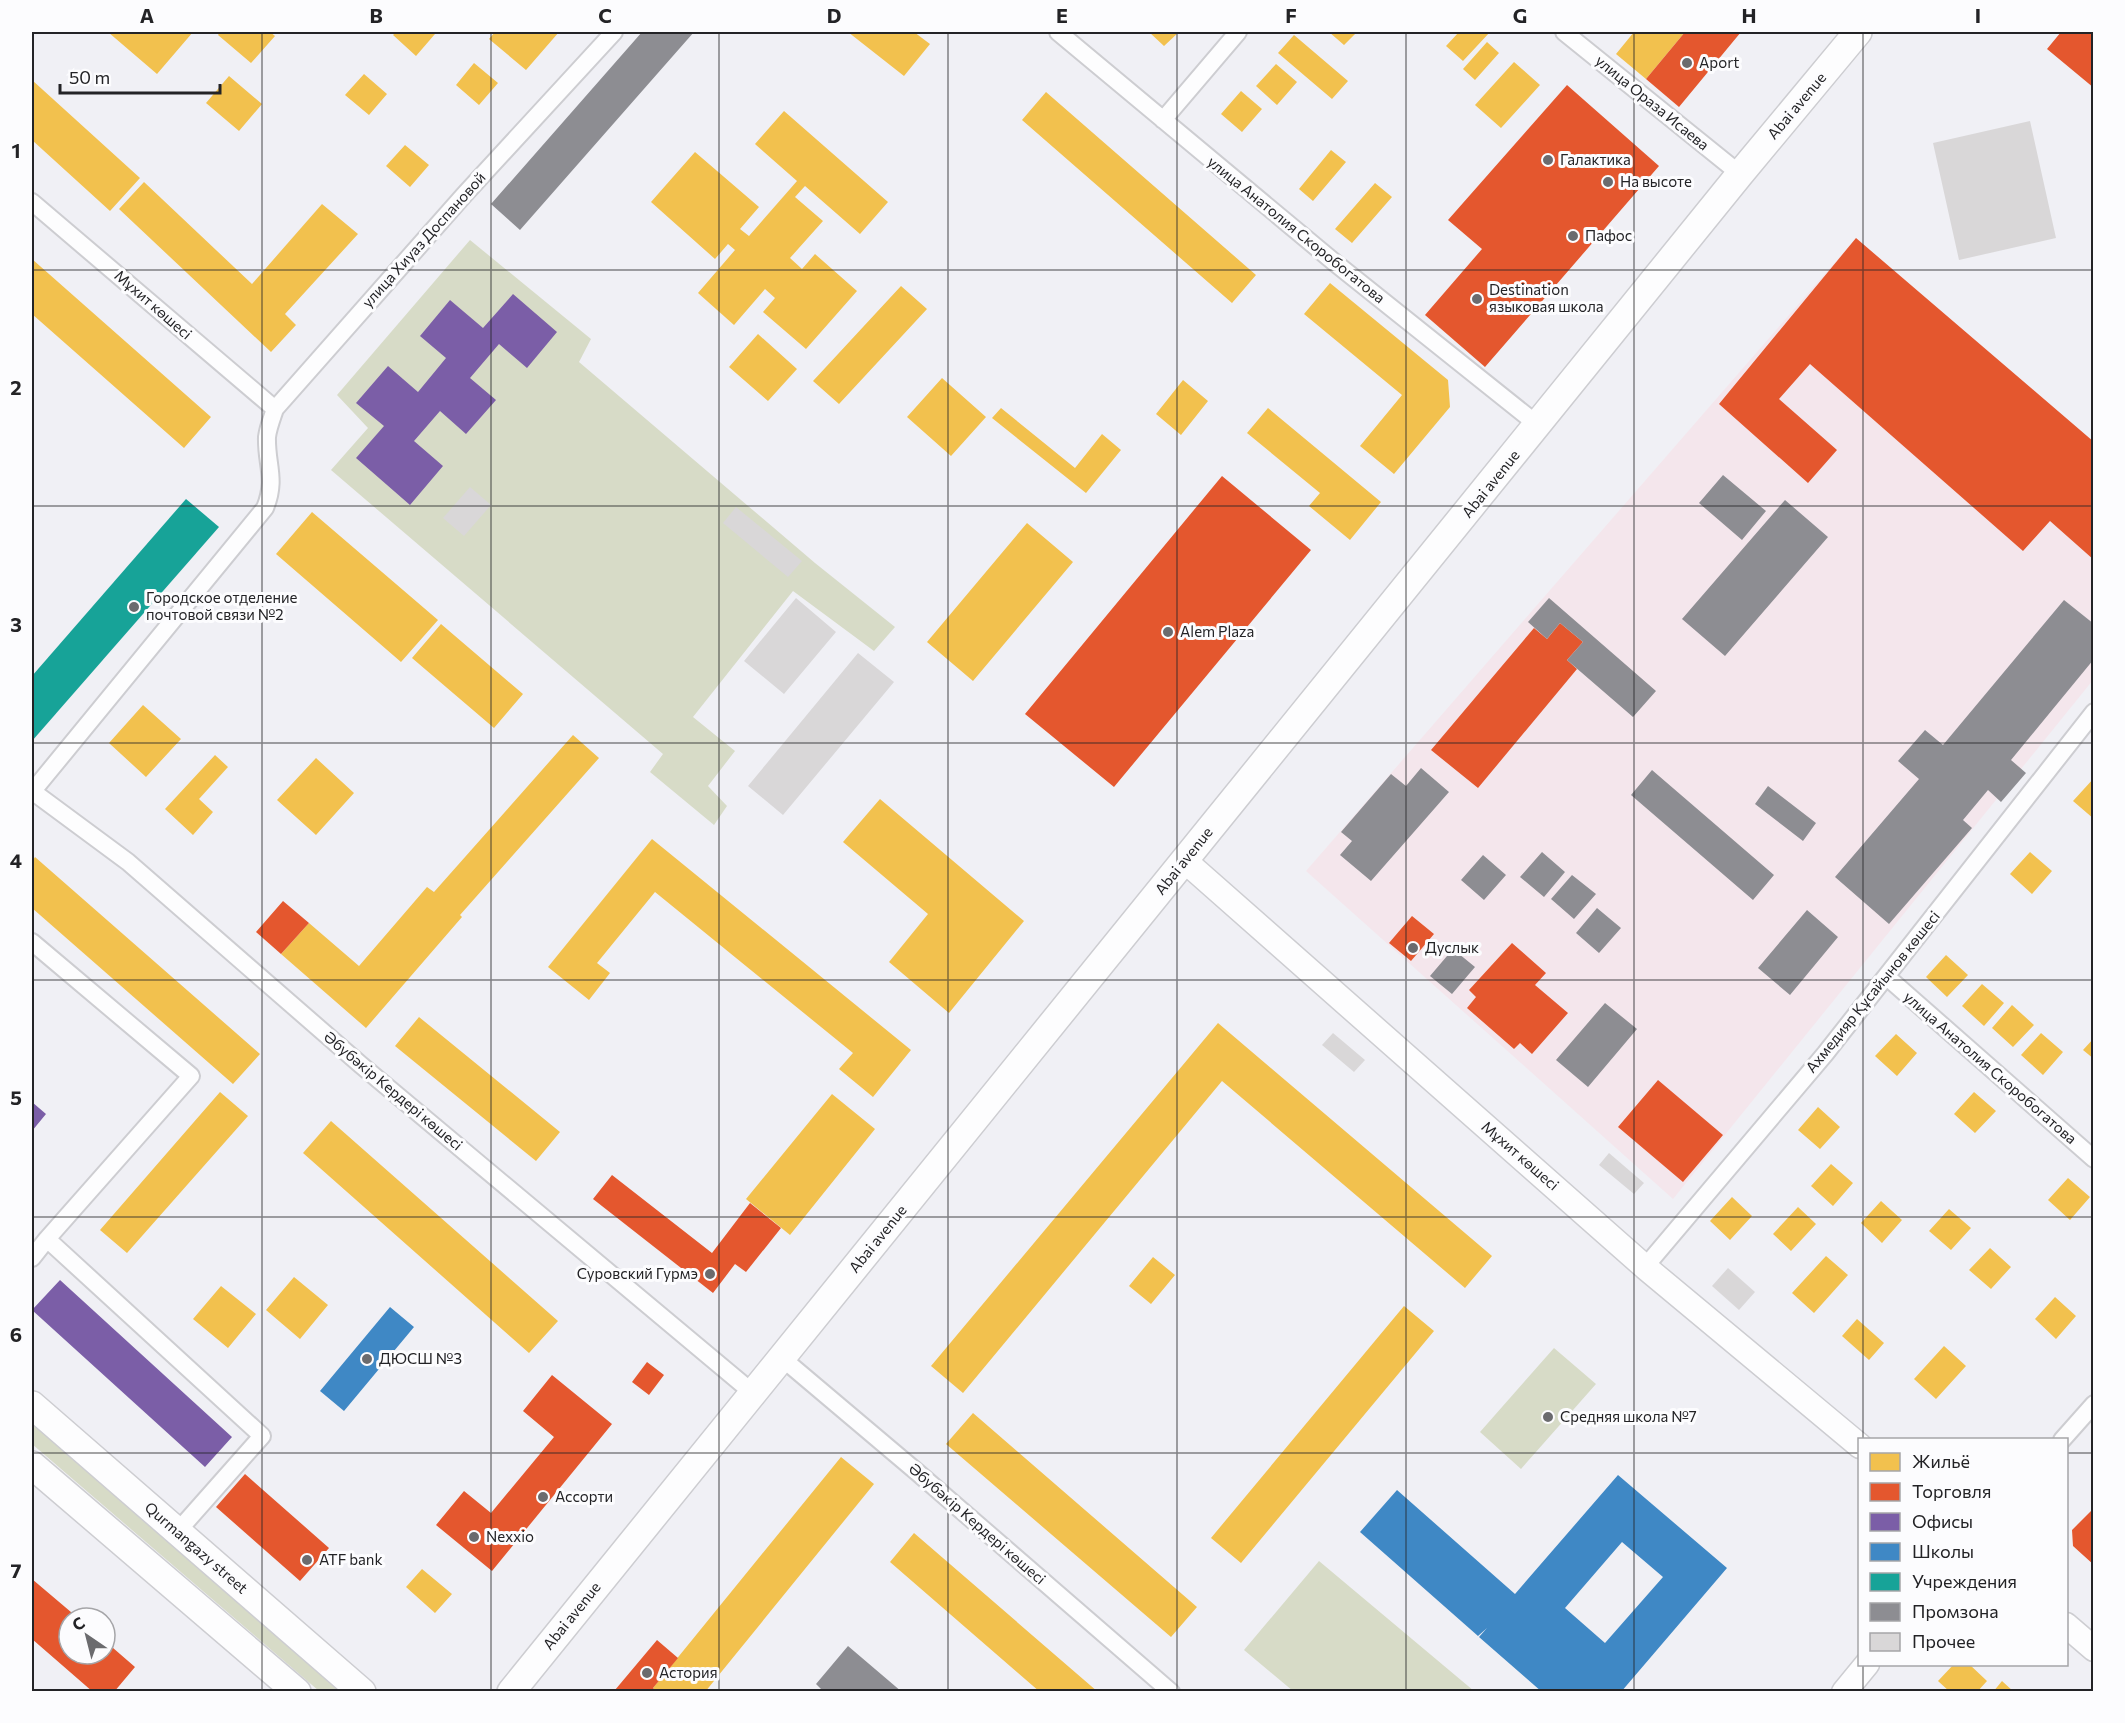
<svg xmlns="http://www.w3.org/2000/svg" width="2125" height="1723" font-family="Commissioner,sans-serif">
<style>
.industrial{fill:#f4e6ec}
.green{fill:#d7dbc7}
.homes{fill:#f2c14e}
.shops{fill:#e4572e}
.offices{fill:#7b5ea7}
.schools{fill:#3f88c5;fill-rule:evenodd}
.public{fill:#17a398}
.industry{fill:#8d8d92}
.building{fill:#d9d7d8}
.lines{fill:none;stroke-linecap:round;stroke-linejoin:round}
.street-casing{stroke:#cdcdd1;stroke-width:20}
.secondary-casing{stroke:#cdcdd1;stroke-width:27}
.primary-casing{stroke:#cdcdd1;stroke-width:30}
.street{stroke:#fdfdfe;stroke-width:16}
.secondary{stroke:#fdfdfe;stroke-width:24}
.primary{stroke:#fdfdfe;stroke-width:27}
.grid{fill:none;stroke:#232326;stroke-width:1.5;stroke-opacity:0.55}
.poi-dot{fill:#6b6b6e;stroke:#fcfcfe;stroke-width:2}
.labels{text-anchor:middle;stroke-width:6;stroke-linejoin:round;paint-order:stroke}
.poi-label{font-size:15px;fill:#232326;stroke:#fcfcfe;text-anchor:start}
.street-label{font-size:15px;fill:#232326;stroke:#fcfcfe}
.neatline{fill:none;stroke:#232326;stroke-width:2}
.grid-label{font-size:20px;text-anchor:middle;font-weight:bold;fill:#232326}
</style>
<rect width="100%" height="100%" fill="#f0f0f5"/>
<path class="industrial" d="M1856,238L2093,442V680L1673,1199L1306,871Z"/>
<path class="green" d="M470,240L591,339L579,362L815,563L895,627L874,651L793,591L693,717L735,751L708,786L727,806L714,825L650,772L663,754L331,470L368,428L337,395Z
M1554,1348L1596,1384L1521,1469L1480,1432Z
M32,1423L343,1691H319L32,1444Z
M1319,1561L1474,1691H1293L1244,1650Z"/>
<path class="homes" d="M108,32H193L157,74Z
M220,32H270L275,36L251,63L218,35Z
M396,32H432L435,34L416,56L393,35Z
M495,32H559L526,70L489,39Z
M848,32H914L930,44L904,76Z
M1149,32H1179L1164,46Z
M1329,32H1357L1344,45Z
M1459,32H1490L1463,61L1446,46Z
M1634,32H1685L1646,79L1616,54Z
M1294,35L1348,81L1332,99L1278,53Z
M1487,42L1499,53L1475,80L1463,69Z
M1514,62L1540,85L1501,128L1475,105Z
M474,63L498,83L479,105L456,85Z
M1276,64L1297,82L1277,105L1256,86Z
M364,74L387,94L369,115L345,95Z
M229,76L262,104L239,131L206,103Z
M32,80L140,178L110,211L32,140Z
M1241,91L1262,109L1242,132L1221,114Z
M1046,92L1256,275L1232,303L1022,120Z
M784,111L888,202L860,234L805,186L795,197L823,221L790,258L802,269L815,254L857,291L806,349L763,312L775,298L765,289L734,325L698,293L735,250L728,244L715,259L651,202L695,152L759,207L740,229L749,236L797,181L755,144Z
M405,145L429,165L410,187L386,166Z
M1331,150L1346,162L1313,201L1299,189Z
M144,182L252,284L322,204L358,234L285,314L296,325L271,352L119,209Z
M1375,183L1392,197L1352,243L1335,229Z
M32,259L211,417L184,448L32,314Z
M1330,283L1448,380L1450,407L1394,474L1360,446L1402,395L1304,314Z
M901,286L927,309L839,404L813,381Z
M758,334L797,369L768,401L729,367Z
M942,378L986,417L951,456L907,417Z
M1183,380L1208,401L1181,435L1156,414Z
M1001,408L1075,468L1102,434L1121,450L1086,493L992,418Z
M1268,408L1381,502L1350,540L1309,506L1320,493L1247,433Z
M312,512L438,620L401,662L276,554Z
M1027,523L1073,562L973,681L927,642Z
M441,624L523,694L494,728L412,658Z
M143,705L181,739L146,777L109,743Z
M573,735L599,758L460,915L462,917L366,1028L281,954L309,923L359,966L427,887L434,892Z
M215,755L228,767L199,799L213,812L193,835L165,809Z
M316,758L354,793L316,835L277,800Z
M2094,778V819L2073,801Z
M880,799L1024,921L949,1013L889,962L928,914L843,842Z
M652,839L911,1050L873,1097L839,1069L853,1053L655,892L597,963L610,973L589,1000L548,967Z
M2030,852L2052,871L2032,894L2010,874Z
M35,857L260,1054L233,1084L32,908V862Z
M1946,955L1968,975L1947,997L1926,977Z
M1982,984L2004,1003L1984,1026L1962,1006Z
M2012,1005L2034,1025L2013,1047L1992,1028Z
M419,1017L560,1132L536,1161L395,1046Z
M1218,1023L1492,1256L1465,1288L1222,1081L963,1393L931,1366Z
M2041,1033L2063,1052L2043,1075L2021,1055Z
M1896,1034L1917,1053L1897,1076L1875,1056Z
M2094,1038V1059L2083,1050Z
M220,1092L248,1116L127,1253L100,1230Z
M1974,1092L1996,1111L1975,1133L1954,1114Z
M832,1094L875,1129L790,1235L746,1199Z
M1818,1107L1840,1127L1820,1149L1798,1130Z
M331,1121L558,1321L529,1353L303,1153Z
M1831,1164L1853,1183L1833,1206L1811,1186Z
M2068,1178L2090,1197L2070,1220L2048,1200Z
M1732,1197L1752,1216L1730,1240L1710,1221Z
M1881,1201L1902,1220L1882,1243L1861,1223Z
M1798,1207L1816,1224L1791,1251L1773,1234Z
M1949,1209L1971,1228L1951,1250L1929,1231Z
M1990,1248L2011,1267L1991,1289L1969,1270Z
M1826,1256L1848,1275L1814,1313L1792,1293Z
M1153,1257L1175,1275L1151,1304L1129,1286Z
M294,1277L328,1305L300,1339L266,1310Z
M221,1286L256,1314L228,1348L193,1319Z
M2055,1297L2076,1316L2056,1339L2035,1319Z
M1404,1306L1434,1331L1241,1563L1211,1538Z
M1857,1319L1884,1343L1869,1360L1842,1336Z
M1944,1346L1966,1366L1936,1399L1914,1379Z
M973,1413L1197,1607L1171,1637L946,1444Z
M841,1457L874,1484L705,1692H657L653,1688Z
M914,1533L1098,1692H1040L890,1562Z
M422,1569L452,1594L435,1613L406,1587Z
M1954,1664H1969L1987,1681L1977,1692H1950L1938,1681Z
M2002,1681L2014,1692H1993Z"/>
<path class="shops" d="M1685,32H1741L1679,107L1646,79Z
M2061,32H2094V88L2047,49Z
M1567,85L1659,166L1485,367L1425,315L1482,249L1448,220Z
M1856,238L2094,442V560L2050,521L2023,551L1810,364L1779,399L1837,450L1808,483L1719,404Z
M1222,476L1311,550L1114,787L1025,714Z
M1560,623L1583,642L1567,660L1577,669L1478,788L1431,750L1534,628L1547,639Z
M283,901L309,923L281,954L256,932Z
M1412,916L1434,934L1411,961L1389,943Z
M1512,943L1546,973L1535,985L1568,1013L1532,1054L1520,1043L1514,1049L1467,1008L1476,997L1469,990Z
M1658,1080L1723,1135L1683,1182L1618,1127Z
M612,1175L712,1253L750,1203L781,1228L746,1272L735,1264L713,1293L593,1199Z
M647,1362L664,1375L649,1395L632,1382Z
M552,1375L612,1424L492,1571L436,1525L464,1491L491,1513L554,1437L523,1411Z
M245,1474L329,1548L300,1581L216,1507Z
M2094,1508V1565L2073,1546L2072,1530Z
M32,1579L78,1618H69V1654H105V1641L135,1667L114,1692H93L32,1639Z
M657,1640L678,1658L653,1688L657,1692H617L615,1690Z"/>
<path class="offices" d="M513,294L557,332L527,368L499,344L470,378L496,400L466,434L440,411L414,441L443,466L410,505L356,458L384,426L356,403L388,366L418,392L446,358L420,336L450,300L483,328Z
M32,1102L46,1114L32,1131Z
M60,1280L232,1437L205,1467L32,1310Z"/>
<path class="schools" d="M390,1307L414,1327L344,1411L320,1391Z
M1618,1475L1727,1568L1621,1692H1542L1479,1637L1487,1628L1478,1636L1360,1532L1397,1490L1515,1594ZM1622,1542L1663,1577L1605,1643L1565,1608Z"/>
<path class="public" d="M186,499L219,527L32,741V676Z"/>
<path class="industry" d="M642,32H694L520,230L491,204Z
M1723,475L1766,511L1742,540L1699,503Z
M1785,500L1828,537L1725,656L1682,619Z
M1549,598L1656,691L1633,717L1567,660L1583,642L1560,623L1547,639L1528,622Z
M2064,600L2094,624V659L2011,760L2026,773L2001,802L1988,790L1963,820L1972,828L1889,924L1835,877L1919,779L1898,761L1925,730L1943,745Z
M1421,768L1449,792L1371,881L1340,855L1352,841L1341,832L1391,774L1406,786Z
M1652,770L1774,875L1753,900L1631,795Z
M1768,786L1816,823L1803,841L1755,804Z
M1542,852L1565,872L1544,897L1520,877Z
M1483,855L1506,875L1484,900L1461,880Z
M1572,875L1596,894L1574,919L1551,899Z
M1597,908L1621,928L1599,953L1576,933Z
M1807,910L1838,937L1790,995L1758,968Z
M1453,949L1475,967L1452,994L1430,976Z
M1605,1003L1637,1029L1588,1087L1556,1060Z
M848,1646L902,1692H824L816,1684Z"/>
<path class="building" d="M2030,121L2056,238L1959,260L1933,143Z
M470,487L491,505L464,536L443,518Z
M736,507L802,561L788,577L723,523Z
M796,598L836,632L784,694L744,661Z
M858,653L894,682L783,815L748,786Z
M1333,1033L1365,1060L1354,1072L1322,1045Z
M1609,1153L1644,1183L1634,1194L1599,1165Z
M1728,1268L1755,1292L1739,1310L1712,1286Z"/>
<g class="lines">
<defs>
<path id="street" d="M1058,32L1334,262L1538,425
M1564,32L1740,174
M1163,120L1238,32
M32,202L275,409
M32,791L128,862L361,1065L753,1393
M32,792L265,508C277,479 266,464 267,437C268,428 272,418 275,409L464,195L614,32
M32,942L191,1076L47,1239L262,1436L177,1532
M1887,977L2094,1159
M32,1258L47,1239
M1645,1267L1825,1054L2094,712
M782,1358L917,1472L1171,1692
M2062,1440L2094,1404"/>
<path id="secondary" d="M1185,861L1645,1267L1860,1446
M2066,1625L2094,1649
M1844,1692L1867,1664"/>
<path id="primary" d="M32,1405L362,1692
M32,1465L297,1692
M511,1692L1740,174L1858,32"/>
</defs>
<use href="#street" class="street-casing"/>
<use href="#secondary" class="secondary-casing"/>
<use href="#primary" class="primary-casing"/>
<use href="#street" class="street"/>
<use href="#secondary" class="secondary"/>
<use href="#primary" class="primary"/>
</g>
<path class="grid" d="M262,32V1692M491,32V1692M719,32V1692M948,32V1692M1177,32V1692M1406,32V1692M1634,32V1692M1863,32V1440M32,270H2094M32,506H2094M32,743H2094M32,980H2094M32,1217H2094M32,1453H1860M2066,1453H2094M1863,1664V1692"/>
<g class="poi-dot">
<circle cx="1687" cy="63" r="6"/>
<circle cx="1548" cy="160" r="6"/>
<circle cx="1608" cy="182" r="6"/>
<circle cx="1573" cy="236" r="6"/>
<circle cx="1477" cy="299" r="6"/>
<circle cx="134" cy="607" r="6"/>
<circle cx="1168" cy="632" r="6"/>
<circle cx="1413" cy="948" r="6"/>
<circle cx="710" cy="1274" r="6"/>
<circle cx="367" cy="1359" r="6"/>
<circle cx="1548" cy="1417" r="6"/>
<circle cx="543" cy="1497" r="6"/>
<circle cx="474" cy="1537" r="6"/>
<circle cx="307" cy="1560" r="6"/>
<circle cx="647" cy="1673" r="6"/>
</g>
<g class="labels">
<g class="poi-label">
<text x="1699" y="68">Aport</text>
<text x="1560" y="165">Галактика</text>
<text x="1620" y="187">На высоте</text>
<text x="1585" y="241">Пафос</text>
<text x="1489" y="295">Destination<tspan x="1489" dy="17">языковая школа</tspan></text>
<text x="146" y="603">Городское отделение<tspan x="146" dy="17">почтовой связи №2</tspan></text>
<text x="1180" y="637">Alem Plaza</text>
<text x="1425" y="953">Дуслык</text>
<text x="698" y="1279" text-anchor="end">Суровский Гурмэ</text>
<text x="379" y="1364">ДЮСШ №3</text>
<text x="1560" y="1422">Средняя школа №7</text>
<text x="555" y="1502">Ассорти</text>
<text x="486" y="1542">Nexxio</text>
<text x="319" y="1565">ATF bank</text>
<text x="659" y="1678">Астория</text>
</g>
<g class="street-label">
<text transform="translate(1652 103) rotate(39)" y="5">улица Ораза Исаева</text>
<text transform="translate(1797 106) rotate(-50)" y="5">Abai avenue</text>
<text transform="translate(1296 230) rotate(39)" y="5">улица Анатолия Скоробогатова</text>
<text transform="translate(424 240) rotate(-48)" y="5">улица Хиуаз Доспановой</text>
<text transform="translate(153 305) rotate(41)" y="5">Мұхит көшесі</text>
<text transform="translate(1491 484) rotate(-51)" y="5">Abai avenue</text>
<text transform="translate(1184 861) rotate(-51)" y="5">Abai avenue</text>
<text transform="translate(1873 992) rotate(-51)" y="5">Ахмедияр Құсайынов көшесі</text>
<text transform="translate(1990 1068) rotate(41)" y="5">улица Анатолия Скоробогатова</text>
<text transform="translate(393 1091) rotate(40)" y="5">Әбубәкір Кердері көшесі</text>
<text transform="translate(1520 1156) rotate(41)" y="5">Мұхит көшесі</text>
<text transform="translate(878 1239) rotate(-51)" y="5">Abai avenue</text>
<text transform="translate(977 1524) rotate(41)" y="5">Әбубәкір Кердері көшесі</text>
<text transform="translate(196 1548) rotate(41)" y="5">Qurmangazy street</text>
<text transform="translate(572 1616) rotate(-51)" y="5">Abai avenue</text>
</g>
</g>
<rect width="2125" height="1723" fill="none" stroke="#fcfcfe" stroke-width="66"/>
<rect x="1858" y="1438" width="210" height="228" fill="#fcfcfe" stroke="#a5a5a8" stroke-width="1.5"/>
<rect x="1870" y="1453" width="30" height="18" fill="#f2c14e" stroke="#a5a5a8" stroke-width="1.5"/>
<text x="1912" y="1468" font-size="18" fill="#232326">Жильё</text>
<rect x="1870" y="1483" width="30" height="18" fill="#e4572e" stroke="#a5a5a8" stroke-width="1.5"/>
<text x="1912" y="1498" font-size="18" fill="#232326">Торговля</text>
<rect x="1870" y="1513" width="30" height="18" fill="#7b5ea7" stroke="#a5a5a8" stroke-width="1.5"/>
<text x="1912" y="1528" font-size="18" fill="#232326">Офисы</text>
<rect x="1870" y="1543" width="30" height="18" fill="#3f88c5" stroke="#a5a5a8" stroke-width="1.5"/>
<text x="1912" y="1558" font-size="18" fill="#232326">Школы</text>
<rect x="1870" y="1573" width="30" height="18" fill="#17a398" stroke="#a5a5a8" stroke-width="1.5"/>
<text x="1912" y="1588" font-size="18" fill="#232326">Учреждения</text>
<rect x="1870" y="1603" width="30" height="18" fill="#8d8d92" stroke="#a5a5a8" stroke-width="1.5"/>
<text x="1912" y="1618" font-size="18" fill="#232326">Промзона</text>
<rect x="1870" y="1633" width="30" height="18" fill="#d9d7d8" stroke="#a5a5a8" stroke-width="1.5"/>
<text x="1912" y="1648" font-size="18" fill="#232326">Прочее</text>
<g transform="translate(87 1636) rotate(325)"><circle r="28" fill="#fcfcfe" stroke="#a5a5a8" stroke-width="1.5"/>
<path d="M0-4.5L10 22L0 15L-10 22Z" fill="#6b6b6e"/>
<text y="-9" font-size="16" font-weight="bold" text-anchor="middle" fill="#232326">С</text>
</g>
<path d="M60 84v9h160v-9" fill="none" stroke="#232326" stroke-width="3"/>
<text x="69" y="84" font-size="18" fill="#232326" stroke="#fcfcfe" stroke-width="4.5" paint-order="stroke">50 m</text>
<rect x="33" y="33" width="2059" height="1657" class="neatline"/>
<g class="grid-label">
<text x="147" y="23">A</text>
<text x="376" y="23">B</text>
<text x="605" y="23">C</text>
<text x="834" y="23">D</text>
<text x="1062" y="23">E</text>
<text x="1291" y="23">F</text>
<text x="1520" y="23">G</text>
<text x="1749" y="23">H</text>
<text x="1978" y="23">I</text>
<text x="16" y="158">1</text>
<text x="16" y="395">2</text>
<text x="16" y="632">3</text>
<text x="16" y="868">4</text>
<text x="16" y="1105">5</text>
<text x="16" y="1342">6</text>
<text x="16" y="1578">7</text>
</g>
</svg>
